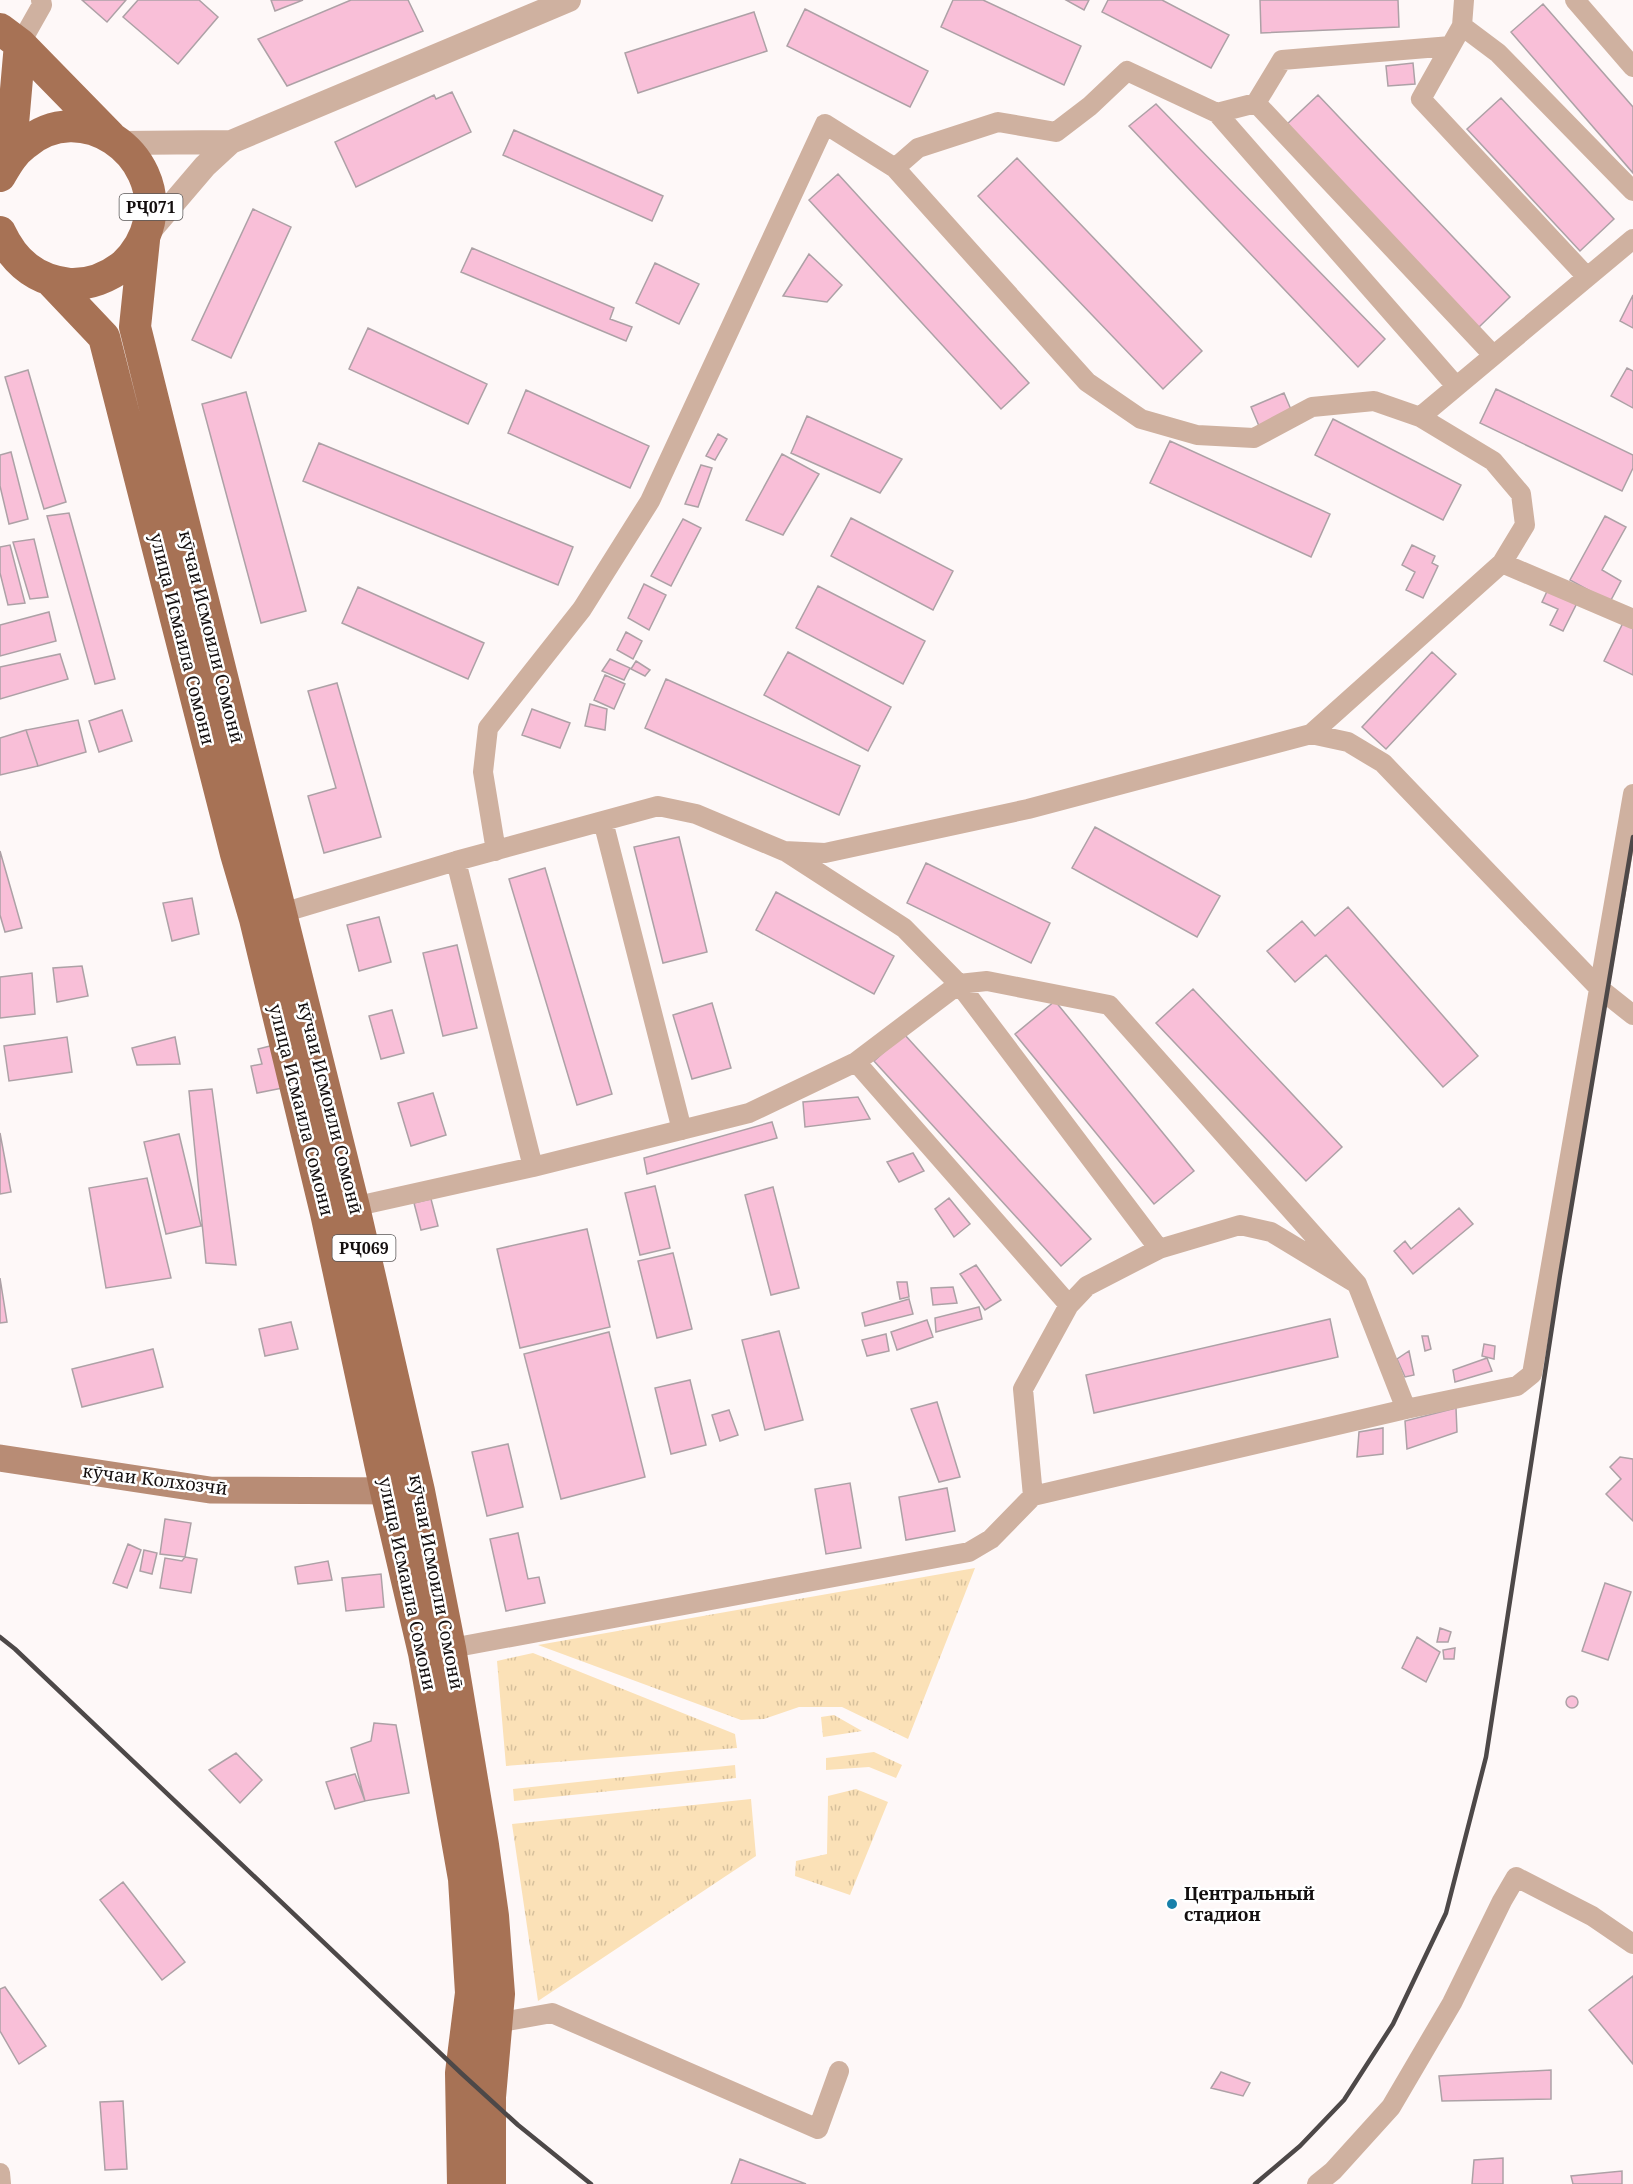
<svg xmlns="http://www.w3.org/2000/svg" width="1633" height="2184" font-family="'Noto Serif',serif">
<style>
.grass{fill:url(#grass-tufts)}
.building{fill:#f9bfd8;stroke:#ada1a6;stroke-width:1.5}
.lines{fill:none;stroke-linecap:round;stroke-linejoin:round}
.minor{stroke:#cfb1a0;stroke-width:20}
.tertiary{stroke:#cfb1a0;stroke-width:24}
.secondary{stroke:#b88c75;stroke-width:27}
.primary{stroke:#a77255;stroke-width:32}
.rail{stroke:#4d4848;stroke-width:4.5}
.poi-dot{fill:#1980aa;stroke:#fff;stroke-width:2}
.labels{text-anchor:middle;stroke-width:5;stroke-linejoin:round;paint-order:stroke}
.shield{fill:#fff;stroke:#5a5757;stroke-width:1.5}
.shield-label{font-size:16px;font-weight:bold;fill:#140f0f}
.street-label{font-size:18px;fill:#140f0f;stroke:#fff}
.poi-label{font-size:18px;font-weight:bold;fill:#140f0f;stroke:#fff;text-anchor:start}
</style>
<defs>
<pattern id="grass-tufts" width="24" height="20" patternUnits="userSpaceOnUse" patternTransform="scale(1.5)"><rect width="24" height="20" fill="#fbe1b7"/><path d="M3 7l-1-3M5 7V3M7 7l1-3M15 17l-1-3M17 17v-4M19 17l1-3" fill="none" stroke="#d6c09c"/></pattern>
</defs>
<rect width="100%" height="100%" fill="#fef8f8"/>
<path class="grass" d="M975,1568L908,1739L842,1707H799L764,1719L741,1720L538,1645Z
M533,1653L735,1734L737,1748L506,1766L497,1661Z
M834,1715L862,1731L823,1737L821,1717Z
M874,1752L902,1765L896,1778L869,1767L826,1770V1758Z
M735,1765L736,1778L514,1801L513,1789Z
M856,1789L888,1802L850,1895L795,1876L796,1861L827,1854L828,1796Z
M751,1799L756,1856L538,2001L512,1824Z"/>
<path class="building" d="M82,0H126L107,22Z
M138,0H199L218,17L178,64L123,17Z
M271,0H303L275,11Z
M351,0H408L423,31L287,86L258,39Z
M953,0H983L1081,46L1064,85L941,27Z
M1066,0H1089L1084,10Z
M1108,0H1162L1229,35L1211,68L1102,12Z
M1260,0H1398L1399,27L1261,33Z
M1543,4L1633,107V173L1511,32Z
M805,9L928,71L910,107L787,46Z
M754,12L767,51L638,93L625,53Z
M1413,63L1415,84L1388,86L1386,66Z
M452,92L471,132L356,187L335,142L434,95L436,99Z
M1318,95L1510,297L1478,328L1285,126Z
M1501,98L1614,219L1580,251L1467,129Z
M1156,104L1385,339L1358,367L1129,126Z
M514,130L663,196L652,221L503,155Z
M1017,158L1202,351L1163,389L978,196Z
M838,174L1029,383L1001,409L809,200Z
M253,209L291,227L231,358L192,340Z
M472,248L614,308L610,319L632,327L626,341L461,272Z
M809,254L842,285L827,302L783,296Z
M655,263L699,284L679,324L636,303Z
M1633,295V328L1620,321Z
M368,328L487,384L468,424L349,369Z
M1627,368L1633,371V408L1611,396Z
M28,370L66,502L44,509L5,377Z
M1496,389L1633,455V468L1622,491L1480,423Z
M526,390L649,446L630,488L508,433Z
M246,392L306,611L261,623L202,404Z
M1284,393L1292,412L1259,426L1251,407Z
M807,416L902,459L880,493L791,453Z
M1333,419L1461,485L1443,520L1315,455Z
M718,434L727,439L715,460L706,456Z
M1170,441L1330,514L1311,557L1150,483Z
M319,443L573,547L558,585L303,481Z
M11,452L28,519L9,524L0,486V455Z
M782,454L819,474L783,535L746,520Z
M701,465L712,468L698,507L685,504Z
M69,513L115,679L95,684L47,516Z
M1605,516L1626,527L1602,570L1621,581L1610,602L1570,580Z
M851,518L953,571L933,610L831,556Z
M683,519L701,528L671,586L651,576Z
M34,539L48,597L30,599L13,542Z
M10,545L25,603L8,605L0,573V547Z
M1412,545L1435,556L1432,563L1438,566L1423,598L1406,590L1415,572L1402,565Z
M644,584L666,595L649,630L628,618Z
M1550,585L1579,599L1563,631L1550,625L1558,609L1542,602Z
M818,586L925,641L903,684L796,628Z
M358,587L484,643L468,679L342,623Z
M49,612L56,641L0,656V625Z
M1624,621L1633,626V675L1604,661Z
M626,632L642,641L633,659L617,650Z
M788,652L891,707L868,751L764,695Z
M1432,652L1456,674L1386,749L1362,727Z
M60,654L68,679L0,699V667Z
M610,659L630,668L624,680L602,671Z
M636,661L650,670L645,676L631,669Z
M605,675L625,684L614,709L594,700Z
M666,679L860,766L839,815L645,728Z
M337,683L381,837L324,853L308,796L336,788L308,691Z
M590,704L607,709L605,730L585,726Z
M532,709L570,723L560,748L522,735Z
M122,710L132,741L99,752L89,721Z
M78,720L86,752L38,766L26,730Z
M26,730L38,766L0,775V738Z
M1095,827L1220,896L1197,937L1072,868Z
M679,837L707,952L663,963L634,847Z
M0,851L22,928L5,932L0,915Z
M926,863L1050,923L1031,963L907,903Z
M545,868L612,1094L577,1105L509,879Z
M776,892L894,956L874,994L756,930Z
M192,898L199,934L172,941L163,903Z
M1348,907L1478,1056L1443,1087L1326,955L1295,982L1267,951L1302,921L1315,936Z
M379,917L391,962L359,971L347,925Z
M457,945L477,1028L443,1036L423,953Z
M82,966L88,996L57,1002L53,968Z
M32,973L35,1014L0,1018V977Z
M1193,989L1342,1147L1306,1181L1156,1023Z
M1055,1001L1194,1171L1154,1204L1015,1034Z
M712,1003L731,1068L692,1079L673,1015Z
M392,1010L404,1053L381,1059L369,1016Z
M904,1034L1091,1239L1061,1266L874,1061Z
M67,1037L72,1072L9,1081L4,1046Z
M175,1037L180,1064L137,1065L132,1048Z
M278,1044L288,1087L257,1093L251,1066L262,1064L258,1049Z
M212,1089L236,1265L206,1263L189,1091Z
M433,1093L446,1135L411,1146L398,1103Z
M858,1097L870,1119L805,1127L803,1102Z
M772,1122L777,1138L647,1174L644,1158Z
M0,1133L11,1192L0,1194Z
M179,1134L201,1226L166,1234L144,1142Z
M913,1153L924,1171L899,1182L887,1162Z
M147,1178L171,1278L106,1288L89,1188Z
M655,1186L670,1248L640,1255L625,1193Z
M773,1187L799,1288L771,1295L745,1195Z
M949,1198L970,1224L954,1237L935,1209Z
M431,1199L438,1226L421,1230L414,1203Z
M1459,1208L1473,1224L1413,1274L1394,1251L1405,1241L1411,1249Z
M587,1229L610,1327L520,1348L497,1249Z
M673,1253L692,1329L657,1338L638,1261Z
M976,1265L1001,1300L985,1310L960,1274Z
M0,1278L7,1322L0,1323Z
M897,1282H907L909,1297L900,1299Z
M953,1287L957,1303L933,1305L931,1288Z
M909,1299L913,1314L865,1326L862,1313Z
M979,1307L982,1319L936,1332L935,1318Z
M1330,1319L1338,1357L1094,1413L1086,1375Z
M927,1320L933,1337L897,1350L891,1332Z
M291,1322L298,1349L265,1356L259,1329Z
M779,1331L803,1420L765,1430L742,1340Z
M609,1332L645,1477L561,1499L524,1354Z
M886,1334L889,1351L867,1356L862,1340Z
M1422,1336H1428L1431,1349L1425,1351Z
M1484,1344L1495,1346L1494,1359L1482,1356Z
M153,1349L163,1387L82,1407L72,1369Z
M1409,1351L1414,1375L1405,1377L1397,1359Z
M1487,1358L1492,1371L1455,1382L1453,1370Z
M690,1380L706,1445L671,1454L655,1388Z
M937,1402L960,1477L939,1482L911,1409Z
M1456,1408L1457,1432L1407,1449L1405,1421Z
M729,1410L738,1435L720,1441L712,1415Z
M1383,1428V1454L1357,1457L1359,1432Z
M508,1444L523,1507L487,1516L472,1452Z
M1620,1457L1633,1459V1521L1606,1494L1621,1479L1610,1467Z
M850,1483L861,1548L826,1554L815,1489Z
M947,1488L955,1531L906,1540L899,1497Z
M165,1519L191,1523L185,1557L160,1554Z
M518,1533L528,1579L539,1577L545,1603L506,1611L490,1539Z
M128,1544L141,1550L127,1588L113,1583Z
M144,1550L157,1553L152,1574L140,1571Z
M185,1557L197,1559L191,1593L160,1588L165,1558L182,1561Z
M328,1561L332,1580L298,1584L295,1567Z
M381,1574L384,1607L346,1611L342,1578Z
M1605,1583L1631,1592L1608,1660L1582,1651Z
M1440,1628L1451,1632L1448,1642H1437Z
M1417,1637L1440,1652L1426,1682L1402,1668Z
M1455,1648L1454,1659H1444L1443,1650Z
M1566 1702a6 6 0 1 1 12 0a6 6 0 1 1-12 0Z
M374,1723L396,1725L409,1793L365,1801L351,1748L371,1741Z
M236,1753L262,1780L240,1803L209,1770Z
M355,1774L365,1801L335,1809L326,1782Z
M123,1882L185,1962L162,1980L100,1900Z
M1633,1976V2064L1589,2010Z
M5,1987L46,2046L19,2064L0,2031V1989Z
M1551,2070V2099L1442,2101L1439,2076Z
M1221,2072L1250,2083L1243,2096L1211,2088Z
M123,2101L127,2169L105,2170L100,2102Z
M1503,2158V2184H1472L1474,2160Z
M740,2159L806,2184H731Z
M1622,2171V2184H1573L1571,2176Z"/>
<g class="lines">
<path class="minor" d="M1464,0L1462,26L1421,99L1587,277
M1575,0L1633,67
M1462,26L1498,53L1633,191
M20,44L42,5L41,0
M1256,103L1493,355
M1217,113L1456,386
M895,168L918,148L998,122L1056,132L1090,106L1127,71L1217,113L1256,103L1282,60L1451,46
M1420,417L1633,239
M1502,563L1633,619
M603,821L682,1130
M496,851L483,772L488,728L582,609L650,501L825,124L895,168L1087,382L1141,419L1197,435L1254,438L1312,407L1374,401L1420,417L1493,461L1521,494L1525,525L1502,563L1311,734
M785,851L904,928L959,984L1159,1249
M456,861L533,1167
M272,916L456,861L658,806L696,814L784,851L825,853L1028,809L1311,734L1348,742L1383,763L1599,988L1633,1015
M856,1062L1069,1305
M344,1209L533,1167L749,1113L856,1062L959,984L987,981L1109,1005L1357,1284
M1033,1496L1023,1389L1069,1305L1087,1286L1159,1249L1240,1225L1271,1232L1357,1284L1406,1409
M441,1650L969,1552L991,1539L1033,1496L1406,1409L1517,1386L1532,1374L1633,794
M496,2023L552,2013L818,2129L839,2071
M0,2173L1,2184
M1317,2184L1333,2171L1391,2107L1452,2003L1502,1901L1516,1877L1592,1916L1633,1944"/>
<path class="tertiary" d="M121,143L231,142
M147,234L205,166L231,142L569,0"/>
<path class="secondary" d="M0,1458L210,1490L406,1491"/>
<path class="primary" d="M0,29L20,44L110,136
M10,158L20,44
M0,176C7,164 13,153 25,144C81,96 163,153 149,222C145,239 137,253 124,265C109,277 89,285 69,284C35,280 14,262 0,232
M144,240L135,327L354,1207L419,1491L450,1648L483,1845L493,1916L499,1994L490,2097V2184
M50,280L104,337L236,854L255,919L326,1213L386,1491L424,1653L464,1879L471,1993L461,2073L463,2184"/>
<path class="rail" d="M0,1637L15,1649L461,2073L518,2125L591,2184
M1255,2184L1300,2146L1344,2100L1393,2024L1446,1913L1486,1757L1560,1275L1633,837"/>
</g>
<circle class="poi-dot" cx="1172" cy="1904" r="6"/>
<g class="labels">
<g class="shield">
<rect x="119.5" y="194" width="63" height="26" rx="4.5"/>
<rect x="332.5" y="1235" width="63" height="26" rx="4.5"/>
</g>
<g class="shield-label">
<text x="151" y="213">РҶ071</text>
<text x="364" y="1254">РҶ069</text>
</g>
<g class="street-label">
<text transform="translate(211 637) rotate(76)" y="6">кӯчаи Исмоили Сомонӣ</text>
<text transform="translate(182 639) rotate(76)" y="6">улица Исмаила Сомони</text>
<text transform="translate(330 1108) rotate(76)" y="6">кӯчаи Исмоили Сомонӣ</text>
<text transform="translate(301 1110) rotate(76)" y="6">улица Исмаила Сомони</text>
<text transform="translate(155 1480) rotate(7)" y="6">кӯчаи Колхозчӣ</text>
<text transform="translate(436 1582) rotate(79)" y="6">кӯчаи Исмоили Сомонӣ</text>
<text transform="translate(407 1584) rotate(78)" y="6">улица Исмаила Сомони</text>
</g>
<g class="poi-label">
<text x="1184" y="1900">Центральный<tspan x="1184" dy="21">стадион</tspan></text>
</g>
</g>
</svg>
